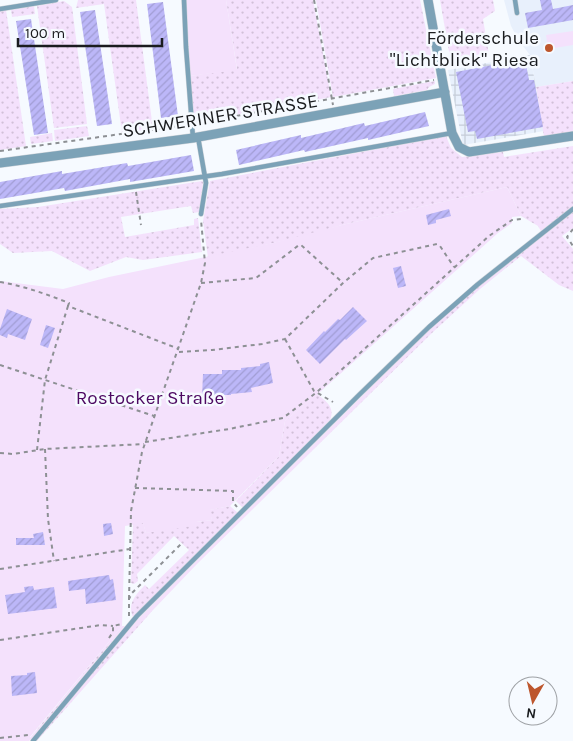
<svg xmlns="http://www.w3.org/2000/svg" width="573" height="741" font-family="Karla,sans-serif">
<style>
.built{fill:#e8f0fc}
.industrial{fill:url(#industrial-grid)}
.grass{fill:url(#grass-dots)}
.green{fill:#f4e1fc}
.building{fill:url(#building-hatch)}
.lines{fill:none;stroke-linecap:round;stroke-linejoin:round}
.service-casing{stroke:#d3d6db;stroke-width:5.5}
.minor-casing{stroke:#d3d6db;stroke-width:10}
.path{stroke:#8d9094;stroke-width:2;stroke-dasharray:4 4;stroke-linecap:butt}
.service{stroke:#7ca2b7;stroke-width:4.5}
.minor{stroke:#7ca2b7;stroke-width:9}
.poi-dot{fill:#bd562d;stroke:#f6faff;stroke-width:2}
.labels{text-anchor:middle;stroke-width:5;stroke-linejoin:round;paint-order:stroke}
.poi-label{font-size:19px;fill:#1a1c1f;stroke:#f6faff;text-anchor:end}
.street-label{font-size:19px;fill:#1a1c1f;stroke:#f6faff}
.park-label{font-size:19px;fill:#4d0962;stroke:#f6faff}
</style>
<defs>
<pattern id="industrial-grid" width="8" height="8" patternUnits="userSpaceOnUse" patternTransform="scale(1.25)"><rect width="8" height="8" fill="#e8f0fc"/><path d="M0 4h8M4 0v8" fill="none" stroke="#c6cdd8"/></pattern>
<pattern id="grass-dots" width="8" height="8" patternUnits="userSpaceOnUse" patternTransform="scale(1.25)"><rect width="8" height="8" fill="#f4e1fc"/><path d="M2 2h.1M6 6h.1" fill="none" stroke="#d1c0d8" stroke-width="1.8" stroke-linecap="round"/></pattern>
<pattern id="building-hatch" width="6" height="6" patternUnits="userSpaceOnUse" patternTransform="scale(1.25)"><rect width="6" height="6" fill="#bcb7f8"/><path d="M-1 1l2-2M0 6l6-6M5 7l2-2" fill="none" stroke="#a19dd4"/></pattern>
</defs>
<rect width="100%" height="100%" fill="#f6faff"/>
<path class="built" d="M504,0H573V81L536,87L530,55L519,41L511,26Z"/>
<path class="industrial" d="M530,55L544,131L463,145L448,70Z"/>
<path class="grass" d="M78,0H136L153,129L122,133L104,4L76,8Z
M226,0H313L331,97L192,123L190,76L237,69Z
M316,0H420L436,78L333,97Z
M440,0H493L495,11L483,19L489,55L451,63Z
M64,1L72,7L87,124L54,128L37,6Z
M34,6L35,14L12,17L11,10Z
M6,10L26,146L0,150V11Z
M435,81V84L429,87L427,90L394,96L393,89Z
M573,81V132L544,137L536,87Z
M87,126L89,136L55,141L54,130Z
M52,133L53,141L31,144L30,137Z
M446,136L451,148L462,157L503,152L504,157L573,146V206L541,231L538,226L521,216L507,187L342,225L308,235L208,258L203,221L210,181Z
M202,181L203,182L199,212L193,213L191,206L121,217L125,237L194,225V219L198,218L202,252L143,260L126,257L90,271L52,251L13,253L0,244V209L38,207Z
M573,211V228L562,236L573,249V291L559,285L521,256L480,289L433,332L197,564L153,610L37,741H34L133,624L362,396L431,328L478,286Z
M317,394C327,402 335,407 330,420L243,508L236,501L279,456L285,421Z
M230,506L238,513L133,617C127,604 136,594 145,585L149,589L189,550L174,536L137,574L138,581L134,584L131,583L133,524L143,522L146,533L196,522L212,520L209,510Z
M122,626H125L32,738H30Z"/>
<path class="green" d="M186,0H226L237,70L190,76Z
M573,31V45L548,49L546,35Z
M507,187L521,216L512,217V223L498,233L320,392L285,421L279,456L230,506L210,510L212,520L196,522L193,526L146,533L143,523L125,526L122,626L30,737L32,738L29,741H0V281L63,289L109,277L273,243L342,225Z"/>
<path class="building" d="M540,0H551L553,9L573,5V20L528,28L525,13L542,10Z
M163,2L178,116L161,118L147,4Z
M95,10L112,124L97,126L80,12Z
M31,19L48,133L34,135L16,21Z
M525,59L529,80H534L543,127L477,139L475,131L468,132L456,72Z
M425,112L429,126L368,140V138L305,152L304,150L239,165L236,150L301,135V138L364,123L365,126Z
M191,155L194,171L130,182V179L65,191L64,188L0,199V182L62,171V174L127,163L128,166Z
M449,209L451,216L436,220V223L428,225L426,215Z
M401,266L406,286L398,288L393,268Z
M353,307L367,321L346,340L345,339L320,364L306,350L324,331L325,332L338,319L340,320Z
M7,309L32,319L25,340L8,334L7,338L0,335V329Z
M46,325L55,328L48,348L40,345Z
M269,362L273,383L251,388L252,392L231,394V395H209V397H202L203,374H222V370H241V368L260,366V364Z
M111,523L113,534L104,536L103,524Z
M43,532L45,545H16V538H34L33,534Z
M109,575L110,580L113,579L116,600L86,604L85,589L69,591L68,581Z
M33,586L34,590L54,587L57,608L8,614L5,595L25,592L24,587Z
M35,672L37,693L12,696L11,676L27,675V673Z"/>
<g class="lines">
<defs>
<path id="service" d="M184,0L186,47L193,138
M515,0L517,13
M0,9L56,0
M198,137L206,183L201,214
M0,206L222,174L452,133
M33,741L137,616L359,395L429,327L477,285L573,209"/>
<path id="minor" d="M428,0L452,133L459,147L469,152L573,136
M0,163L193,138L445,92"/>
</defs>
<use href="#service" class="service-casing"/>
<use href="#minor" class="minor-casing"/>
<path class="path" d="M314,0L333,105
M197,123L434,80
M0,151L185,125
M136,192L141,225
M573,229L567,237L573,246
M0,282C24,286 46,294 69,303L68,306L179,349
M201,283L256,278L299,245H301L342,282
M285,339L314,391L333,402
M179,352L212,350L262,344L285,339L343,283L373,258L437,244L440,246L454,267
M0,365L154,416
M145,442L229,429L283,418L317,392L489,236L512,220L521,219
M45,449L48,519L54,561
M37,450L45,380L68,306
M0,453L13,454L45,449L144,444
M135,488L233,491V502L237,507
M0,569L130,549
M129,599L131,511L142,452L201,283L205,263L201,220
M129,616V599L132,593L181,544
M109,638L113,632V626L122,624
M0,640L101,625L113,626
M0,738L28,735"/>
<use href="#service" class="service"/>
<use href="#minor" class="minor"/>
</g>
<circle class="poi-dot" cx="549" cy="48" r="5"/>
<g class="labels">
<g class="poi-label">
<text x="539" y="44">Förderschule<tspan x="539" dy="22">"Lichtblick" Riesa</tspan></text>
</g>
<g class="street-label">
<text transform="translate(220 115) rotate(-9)" y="7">SCHWERINER STRASSE</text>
</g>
<g class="park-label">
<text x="150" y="404">Rostocker Straße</text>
</g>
</g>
<g transform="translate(533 701) rotate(188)"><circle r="24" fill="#f6faff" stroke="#9ea1a5"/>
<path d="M0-4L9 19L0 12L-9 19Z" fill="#bd562d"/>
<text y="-8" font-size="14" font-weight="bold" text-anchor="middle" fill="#1a1c1f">N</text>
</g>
<path d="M18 38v8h144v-8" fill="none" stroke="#1a1c1f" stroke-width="2.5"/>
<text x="25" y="38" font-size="15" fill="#1a1c1f" stroke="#f6faff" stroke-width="4" paint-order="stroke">100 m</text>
</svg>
